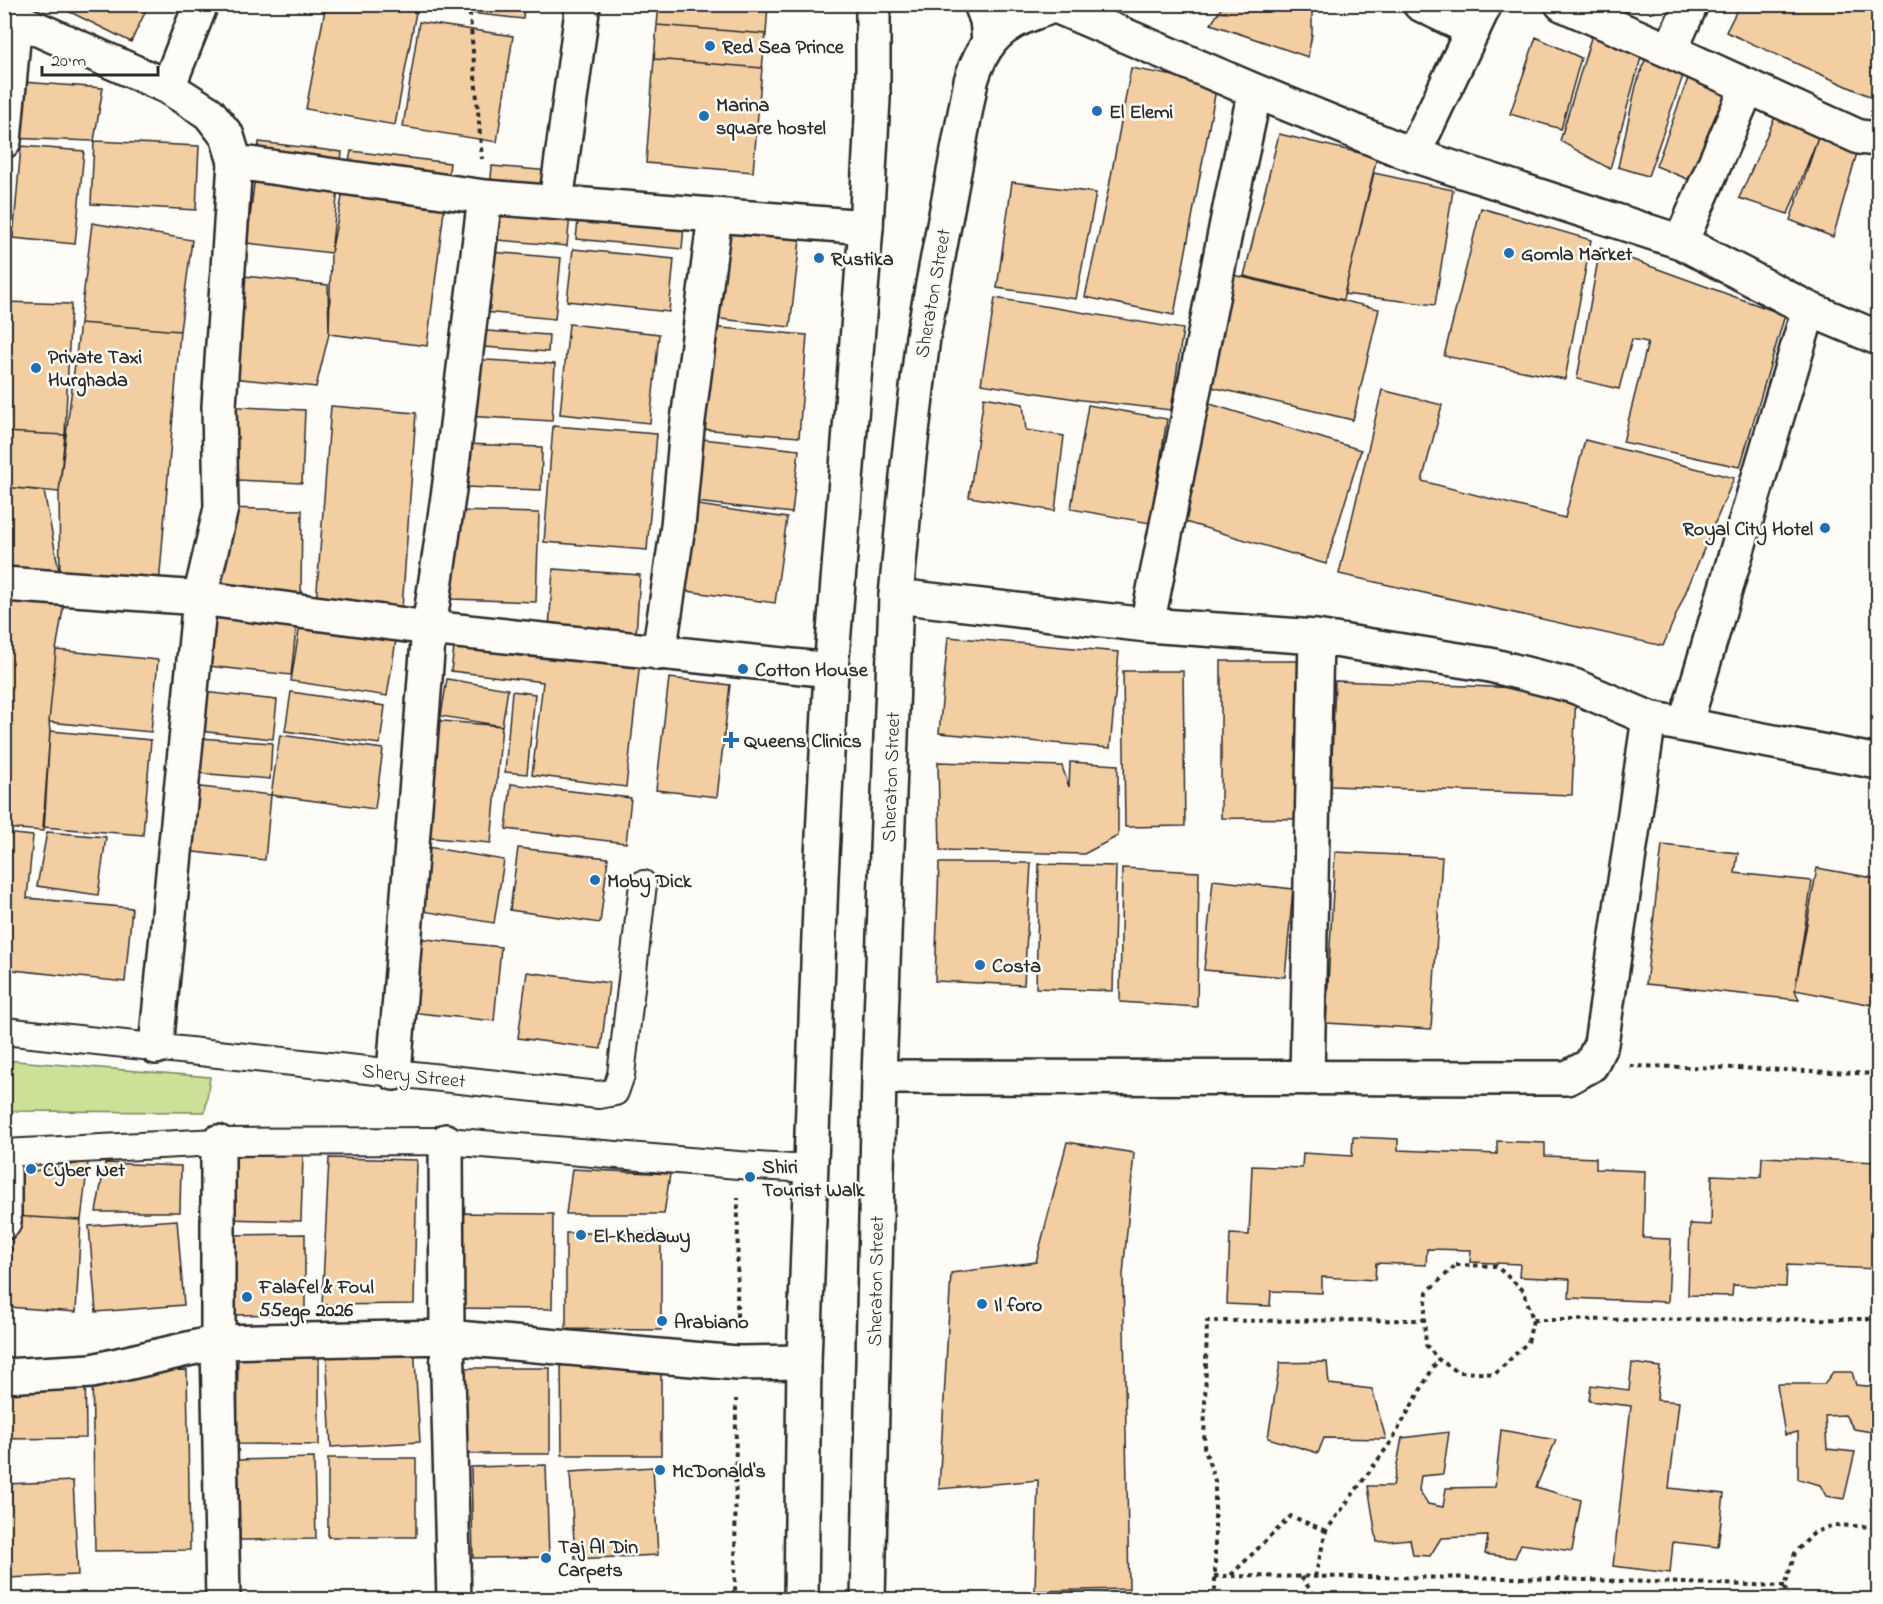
<svg xmlns="http://www.w3.org/2000/svg" width="1883" height="1604" font-family="'Indie Flower',sans-serif">
<style>
.green{fill:#cae197;stroke:#7a8661;stroke-width:1.5}
.building{fill:#f3cea3;stroke:#2b2b2b;stroke-width:1.5}
.lines{fill:none;stroke-linecap:round;stroke-linejoin:round}
.pedestrian-casing{stroke:#2b2b2b;stroke-width:30}
.minor-casing{stroke:#2b2b2b;stroke-width:38}
.tertiary-casing{stroke:#2b2b2b;stroke-width:38}
.path{stroke:#2b2b2b;stroke-width:4;stroke-dasharray:4.5 4.5;stroke-linecap:butt}
.pedestrian{stroke:#fdfcf7;stroke-width:26}
.minor{stroke:#fdfcf7;stroke-width:33}
.tertiary{stroke:#fdfcf7;stroke-width:33}
.poi-dot{fill:#1f6fb2;stroke:#fdfcf7;stroke-width:2}
.labels{text-anchor:middle;stroke-width:5;stroke-linejoin:round;paint-order:stroke}
.poi-label{font-size:20px;font-weight:bold;fill:#2b2b2b;stroke:#fdfcf7;text-anchor:start}
.street-label{font-size:20px;fill:#2b2b2b;stroke:#fdfcf7}
</style>
<rect width="100%" height="100%" fill="#fdfcf7"/>
<filter id="ink" filterUnits="userSpaceOnUse"><feTurbulence type="fractalNoise" baseFrequency=".0167" numOctaves="2"/><feDisplacementMap in="SourceGraphic" scale="12" xChannelSelector="R" yChannelSelector="G"/><feConvolveMatrix kernelMatrix="1 2 1 2 8 2 1 2 1" color-interpolation-filters="sRGB"/></filter>
<g filter="url(#ink)">
<path class="green" d="M4,1060L210,1077L205,1112L5,1111Z"/>
<path class="building" d="M54,4H149L131,42Z
M326,4H376L416,12L395,125L306,109Z
M384,4H418L416,12Z
M433,4H524L523,19L433,9Z
M659,4H768L766,34L657,25Z
M1224,4H1310L1312,9V34L1308,57L1211,24Z
M1740,4H1878V100L1726,32Z
M419,22L513,36L497,142L403,127Z
M657,25L766,34L762,68L654,59Z
M1593,31L1642,54L1610,169L1560,141Z
M1536,37L1581,58L1561,129L1510,114Z
M1646,57L1684,73L1648,176L1618,167L1636,86Z
M654,59L762,68L753,172L646,163Z
M1131,68L1217,84L1174,315L1085,297L1109,187Z
M1690,73L1734,93L1697,183L1656,166Z
M9,81L103,88L94,141L5,138Z
M1775,117L1820,132L1788,214L1739,198Z
M1279,134L1377,157L1343,300L1244,276Z
M1818,138L1857,153L1833,237L1790,220Z
M94,141L199,146L196,210L91,204Z
M259,142L342,152L331,253L247,243Z
M21,146L84,151L75,244L13,238Z
M351,151L450,163L427,346L329,334L331,253Z
M492,166L574,173L567,246L486,239Z
M1374,173L1453,190L1435,305L1344,294Z
M1012,182L1096,193L1076,299L997,288Z
M581,193L686,203L682,249L576,239Z
M1481,208L1591,240L1565,379L1444,356Z
M707,212L802,223L790,327L695,316Z
M92,223L192,240L180,331L80,323Z
M1600,248L1785,315L1740,467L1623,442L1648,342L1632,339L1619,389L1577,379Z
M573,249L674,259L669,312L567,301Z
M480,251L561,258L555,319L474,311Z
M1229,274L1379,309L1353,420L1203,385Z
M244,276L328,285L329,334L316,387L232,378Z
M995,298L1183,329L1171,410L1082,400L981,384Z
M4,302L71,304L65,435L4,432Z
M80,323L180,331L159,585L60,576L59,492Z
M569,324L659,334L650,423L560,414Z
M695,326L807,335L799,437L687,428Z
M472,330L549,335L548,352L471,346Z
M467,359L555,364L552,421L464,416Z
M1382,390L1442,405L1422,481L1565,518L1585,440L1734,478L1663,646L1339,574Z
M984,397L1023,404L1026,430L1064,436L1055,511L969,497Z
M1210,404L1361,450L1326,564L1175,519Z
M1088,405L1167,419L1150,523L1071,509Z
M219,406L305,410L302,483L236,480Z
M331,406L416,413L402,609L316,603Z
M553,426L657,434L647,550L544,542Z
M4,432L65,435L59,492L4,487Z
M694,438L799,450L792,513L687,501Z
M466,444L542,447L541,490L465,487Z
M4,487L44,491L60,576L4,571Z
M691,504L787,518L775,603L679,590Z
M221,508L302,510L301,593L219,591Z
M456,511L539,513L536,602L452,599Z
M553,569L640,575L636,635L549,629Z
M4,592L65,598L56,650L49,722L50,731L44,831L4,828Z
M205,610L297,620L291,675L199,665Z
M301,618L397,634L387,696L291,681Z
M948,637L1119,652L1110,748L939,733Z
M455,640L640,662L626,787L532,775L543,682L451,671Z
M56,650L158,660L151,732L49,722Z
M1221,661H1303V819L1221,818Z
M1123,671H1183L1185,826L1125,827Z
M669,678L730,685L717,797L656,790Z
M447,679L508,689L502,726L441,716Z
M1335,681L1576,690L1572,795L1331,786Z
M512,691L535,694L527,774L505,772Z
M203,692L277,700L273,739L199,731Z
M291,692L385,706L380,744L285,731Z
M431,720L502,726L491,843L421,837Z
M50,731L151,740L143,835L43,827Z
M280,735L383,749L375,809L271,795Z
M199,738L272,743L270,779L197,773Z
M938,762L1062,766L1069,787L1070,762L1118,765V836L1084,854L940,850Z
M511,784L631,798L626,843L506,829Z
M183,785L271,795L265,860L176,850Z
M47,832L106,837L98,895L37,886Z
M4,833L33,836L27,898L132,908L125,982L4,969Z
M1662,845L1738,853L1735,873L1812,881L1795,990L1799,1000L1646,984Z
M422,846L504,860L494,923L411,909Z
M518,848L608,858L600,923L510,910Z
M1335,852L1442,857L1431,1029L1326,1023Z
M939,863H1031L1024,985L935,981Z
M1039,864L1116,866L1113,991L1036,988Z
M1122,868L1199,872L1197,1007L1120,1002Z
M1817,868L1878,879V1006L1795,990Z
M1213,880L1293,889L1285,977L1204,970Z
M416,938L501,947L494,1021L409,1012Z
M527,972L609,983L601,1049L518,1038Z
M1353,1137L1398,1139V1150L1497,1154V1141L1545,1143V1156L1596,1158V1169L1645,1171L1643,1238L1671,1239L1668,1302L1569,1298L1570,1279L1519,1277L1520,1264L1470,1262L1471,1250L1427,1249L1426,1265L1376,1263L1375,1280L1322,1277V1293L1271,1291L1270,1306L1227,1304L1230,1234L1249,1235L1252,1166L1302,1168L1303,1153L1352,1156Z
M1067,1142L1134,1153L1123,1275L1129,1589L1035,1591L1038,1480L939,1489L951,1273L1036,1262Z
M303,1155L301,1221L226,1219L229,1157Z
M1762,1157L1878,1162V1269L1787,1265L1786,1287L1733,1285L1732,1296L1688,1295L1690,1224L1711,1225L1712,1175L1761,1177Z
M329,1158L417,1160L414,1304L322,1305Z
M88,1162L81,1220L13,1216L16,1174Z
M105,1163L181,1166L180,1212H96Z
M572,1169L670,1174L664,1214H566Z
M455,1213L553,1214L552,1309L454,1308Z
M13,1216L81,1220L76,1312L8,1307Z
M177,1220L184,1305L96,1312L89,1226Z
M566,1233H661V1330L566,1329Z
M305,1234V1314L233,1315L232,1235Z
M414,1344L420,1442L331,1447L326,1348Z
M238,1354H319V1445L237,1444Z
M4,1358H85L86,1438L4,1439Z
M661,1362V1455H562L561,1363Z
M1327,1362L1329,1384L1372,1389L1386,1439L1324,1438L1318,1453L1268,1438L1280,1363Z
M1632,1363L1660,1367L1657,1400L1679,1402L1669,1488L1724,1494L1718,1547L1673,1542L1670,1573L1613,1566L1631,1406L1589,1401L1591,1385L1629,1390Z
M466,1368H550V1454H466Z
M187,1370L190,1550L95,1551L92,1371Z
M1833,1372H1852L1856,1385L1878,1387V1433L1854,1429L1845,1415L1825,1416L1827,1449L1855,1452L1844,1499L1826,1496L1820,1485L1798,1479V1432L1785,1435L1777,1384H1824Z
M1501,1430L1556,1440L1536,1487L1581,1500L1572,1551L1521,1544L1515,1558L1485,1554L1488,1536L1441,1538L1430,1556L1413,1555L1410,1539L1377,1542L1368,1486H1393L1402,1438L1449,1432L1443,1474L1421,1476L1419,1490L1428,1504L1443,1507L1446,1488L1495,1487Z
M314,1458L316,1539L240,1540L238,1460Z
M328,1458H416V1537H328Z
M546,1465L549,1557L473,1558L471,1467Z
M653,1467L658,1555L575,1559L570,1472Z
M73,1481L78,1575L6,1578V1484Z
M1126,1593L1125,1600H1035Z"/>
<g class="lines">
<defs>
<path id="pedestrian" d="M4,1031L599,1095L615,1092L621,1075L643,884
M4,1153L218,1142L446,1141L738,1165L812,1169"/>
<path id="minor" d="M1420,4L1473,30
M1562,4L1670,51L1859,137L1878,139
M1056,6L1255,91L1413,155L1681,242L1809,309L1878,338
M4,14L168,87L209,113L227,136L235,162L219,406L221,508L200,598L156,1047
M1670,51L1691,4
M168,87L201,4
M4,141L15,18
M1413,155L1485,4
M235,162L485,197L866,227
M556,202L583,4
M1681,242L1748,86
M4,584L200,598L429,628L831,670
M896,596L1147,625L1316,637L1490,665L1574,686L1649,718L1878,762
M1147,625L1233,193L1255,91
M659,653L678,526L687,428L715,216
M1685,725L1809,309
M394,1073L429,628L449,490L485,197
M879,1077L1567,1078L1591,1065L1601,1044L1649,718
M1307,1078L1316,637
M446,1141L447,1337L454,1600
M218,1142V1342L223,1600
M4,1170V1222
M4,1376L92,1371L218,1342L447,1337L737,1363L804,1362"/>
<path id="tertiary" d="M981,4L987,20L989,41
M801,1600L804,1362L821,878L831,670L866,227L873,99V4
M868,1600L879,1077L896,596L908,466L923,337L971,81C981,47 997,26 1031,14C1040,10 1049,8 1058,4"/>
</defs>
<use href="#pedestrian" class="pedestrian-casing"/>
<use href="#minor" class="minor-casing"/>
<use href="#tertiary" class="tertiary-casing"/>
<path class="path" d="M469,4L482,159
M1630,1066L1738,1068L1878,1074
M1456,1265L1496,1266L1524,1291L1533,1320L1528,1342L1495,1374L1458,1372L1438,1359L1426,1345L1424,1320L1427,1292Z
M1533,1320L1878,1319
M737,1326L738,1198
M1231,1575L1291,1516L1326,1531
M1214,1576L1521,1578L1785,1586
M1301,1577L1318,1600
M1315,1577L1326,1531L1391,1442L1438,1359
M735,1600L736,1399
M1215,1600V1481L1204,1447L1207,1321L1424,1320
M1788,1600L1785,1586L1795,1553L1814,1533L1833,1525L1878,1527"/>
<use href="#pedestrian" class="pedestrian"/>
<use href="#minor" class="minor"/>
<use href="#tertiary" class="tertiary"/>
</g>
</g>
<g class="poi-dot">
<circle cx="710" cy="46" r="6"/>
<circle cx="1097" cy="111" r="6"/>
<circle cx="704" cy="116" r="6"/>
<circle cx="1509" cy="253" r="6"/>
<circle cx="819" cy="258" r="6"/>
<circle cx="36" cy="368" r="6"/>
<circle cx="1825" cy="528" r="6"/>
<circle cx="743" cy="669" r="6"/>
<path d="M728 731h6v6h6v6h-6v6h-6v-6h-6v-6h6z"/>
<circle cx="595" cy="880" r="6"/>
<circle cx="980" cy="965" r="6"/>
<circle cx="31" cy="1169" r="6"/>
<circle cx="750" cy="1177" r="6"/>
<circle cx="581" cy="1235" r="6"/>
<circle cx="247" cy="1297" r="6"/>
<circle cx="982" cy="1304" r="6"/>
<circle cx="662" cy="1321" r="6"/>
<circle cx="660" cy="1470" r="6"/>
<circle cx="546" cy="1558" r="6"/>
</g>
<g class="labels">
<g class="poi-label">
<text x="722" y="53">Red Sea Prince</text>
<text x="716" y="111">Marina<tspan x="716" dy="23">square hostel</tspan></text>
<text x="1109" y="118">El Elemi</text>
<text x="1521" y="260">Gomla Market</text>
<text x="831" y="265">Rustika</text>
<text x="48" y="363">Private Taxi<tspan x="48" dy="23">Hurghada</tspan></text>
<text x="1813" y="535" text-anchor="end">Royal City Hotel</text>
<text x="755" y="676">Cotton House</text>
<text x="744" y="747">Queens Clinics</text>
<text x="607" y="887">Moby Dick</text>
<text x="992" y="972">Costa</text>
<text x="762" y="1173">Shiri<tspan x="762" dy="23">Tourist Walk</tspan></text>
<text x="43" y="1176">Cyber Net</text>
<text x="593" y="1242">El-Khedawy</text>
<text x="259" y="1293">Falafel &amp; Foul<tspan x="259" dy="23">55egp 2026</tspan></text>
<text x="994" y="1311">Il foro</text>
<text x="674" y="1328">Arabiano</text>
<text x="672" y="1477">McDonald's</text>
<text x="558" y="1553">Taj Al Din<tspan x="558" dy="23">Carpets</tspan></text>
</g>
<g class="street-label">
<text transform="translate(932 293) rotate(-80)" y="7">Sheraton Street</text>
<text transform="translate(890 777) rotate(-88)" y="7">Sheraton Street</text>
<text transform="translate(414 1075) rotate(6)" y="7">Shery Street</text>
<text transform="translate(875 1281) rotate(-89)" y="7">Sheraton Street</text>
</g>
</g>
<rect width="1883" height="1604" fill="none" stroke="#fdfcf7" stroke-width="24"/>
<rect x="12" y="12" width="1859" height="1580" fill="none" stroke="#2b2b2b" stroke-width="2" filter="url(#ink)"/>
<path d="M42 66v9h116v-9" fill="none" stroke="#2b2b2b" stroke-width="3"/>
<text x="51" y="66" font-size="18" fill="#2b2b2b" stroke="#fdfcf7" stroke-width="4.5" paint-order="stroke">20 m</text>
</svg>
